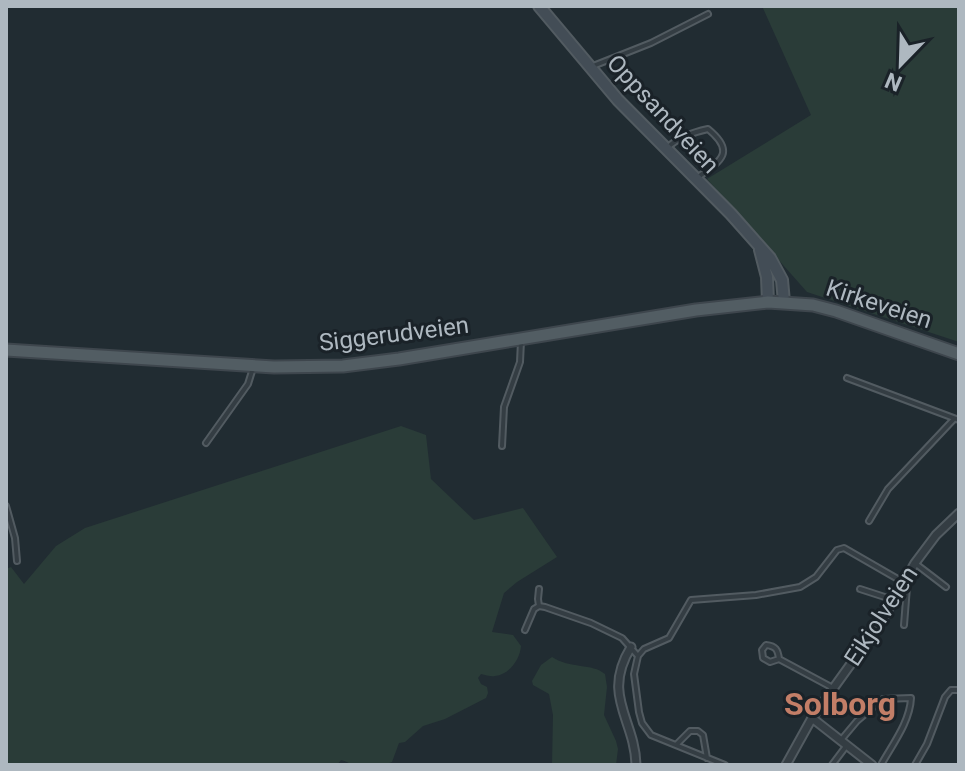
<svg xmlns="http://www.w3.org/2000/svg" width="965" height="771" font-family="Roboto,sans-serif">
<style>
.green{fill:#2a3c38}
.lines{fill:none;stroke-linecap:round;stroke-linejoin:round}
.service-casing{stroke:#525b61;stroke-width:8}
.minor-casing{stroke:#525b61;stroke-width:11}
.secondary-casing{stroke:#525b61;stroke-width:14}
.primary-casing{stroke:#3e464d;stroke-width:15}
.service{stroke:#343d43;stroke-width:4}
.minor{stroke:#343d43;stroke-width:7}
.secondary{stroke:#434d56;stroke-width:10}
.primary{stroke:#525d63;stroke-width:11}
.labels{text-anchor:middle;stroke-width:6;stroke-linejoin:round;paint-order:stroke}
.street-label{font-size:24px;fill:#aeb8c0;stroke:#1a2228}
.district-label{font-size:32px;font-weight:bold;fill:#c37e67;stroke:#1a2228}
</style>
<rect width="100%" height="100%" fill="#212c32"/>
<path class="green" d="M762,6H959V342L807,292L707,179L811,115Z
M401,426L426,435L431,479L474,520L523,508L557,557L517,582L504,593L492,632L513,635L521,646C520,659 510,674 495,676C491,677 486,675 481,674L478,678L481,684L487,687L488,693L486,698L445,719L423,726L405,742L399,743L392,762C382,766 364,768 354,765C350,764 346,761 341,760L337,765H6V569L11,567L24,584L56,546L85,528Z
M552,657C570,669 592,663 605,674L607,687L604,715L616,741L618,749L616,765H552L553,715L549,694L533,685L532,681L541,665Z"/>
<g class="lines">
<defs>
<path id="service" d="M593,66L651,43L708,14
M668,147C679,137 694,132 708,129C736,152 721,161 698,177
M847,378L959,420
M206,443L248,384L253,368
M502,446L504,407L520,362L521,341
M6,506L15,538L17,561
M869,521L888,489L954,419
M916,564L946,587
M860,589L894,600
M539,606L538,599L539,589
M525,630L534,609L539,606L545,607L591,623L622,638L638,656
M779,659L770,662L763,658L762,650L766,645C776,646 778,650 779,659L833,688
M841,740L857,721L883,699L911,698C910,722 892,745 881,765
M676,745L690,731H698L703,735L707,758
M725,765L651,735L642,723L639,712L634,674L638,656L644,649L669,638L691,600L756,595L800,587L816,577L837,550L844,548L903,582L907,587L904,625
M832,765L847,745
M915,765L927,744L945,697L951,690H959"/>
<path id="minor" d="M631,647C601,696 635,719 636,765
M812,718L872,765
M786,765L812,718L881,622L915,563L936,535L959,513"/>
<path id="secondary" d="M539,6L618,100L731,214L770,258L782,280L784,302
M760,250L767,277L768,302"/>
<path id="primary" d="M6,350L274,367L343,366L399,359L696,310L768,302L813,305L836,311L959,354"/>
</defs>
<use href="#service" class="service-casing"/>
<use href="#minor" class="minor-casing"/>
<use href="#secondary" class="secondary-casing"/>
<use href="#primary" class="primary-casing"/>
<use href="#service" class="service"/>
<use href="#minor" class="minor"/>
<use href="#secondary" class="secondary"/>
<use href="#primary" class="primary"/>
</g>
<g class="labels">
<g class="street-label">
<text transform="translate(663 114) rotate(47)" y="8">Oppsandveien</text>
<text transform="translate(879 304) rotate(18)" y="8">Kirkeveien</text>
<text transform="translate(394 334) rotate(-7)" y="8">Siggerudveien</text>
<text transform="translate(881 616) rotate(-57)" y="8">Eikjolveien</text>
</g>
<g class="district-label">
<text x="840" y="715">Solborg</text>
</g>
</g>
<rect width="965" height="771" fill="none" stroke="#aeb8c0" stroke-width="16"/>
<g transform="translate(901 64) rotate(203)" stroke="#1a2228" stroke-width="6" paint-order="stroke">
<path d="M0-6L14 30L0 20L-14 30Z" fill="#aeb8c0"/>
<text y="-12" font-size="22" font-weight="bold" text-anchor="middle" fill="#aeb8c0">N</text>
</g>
</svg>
